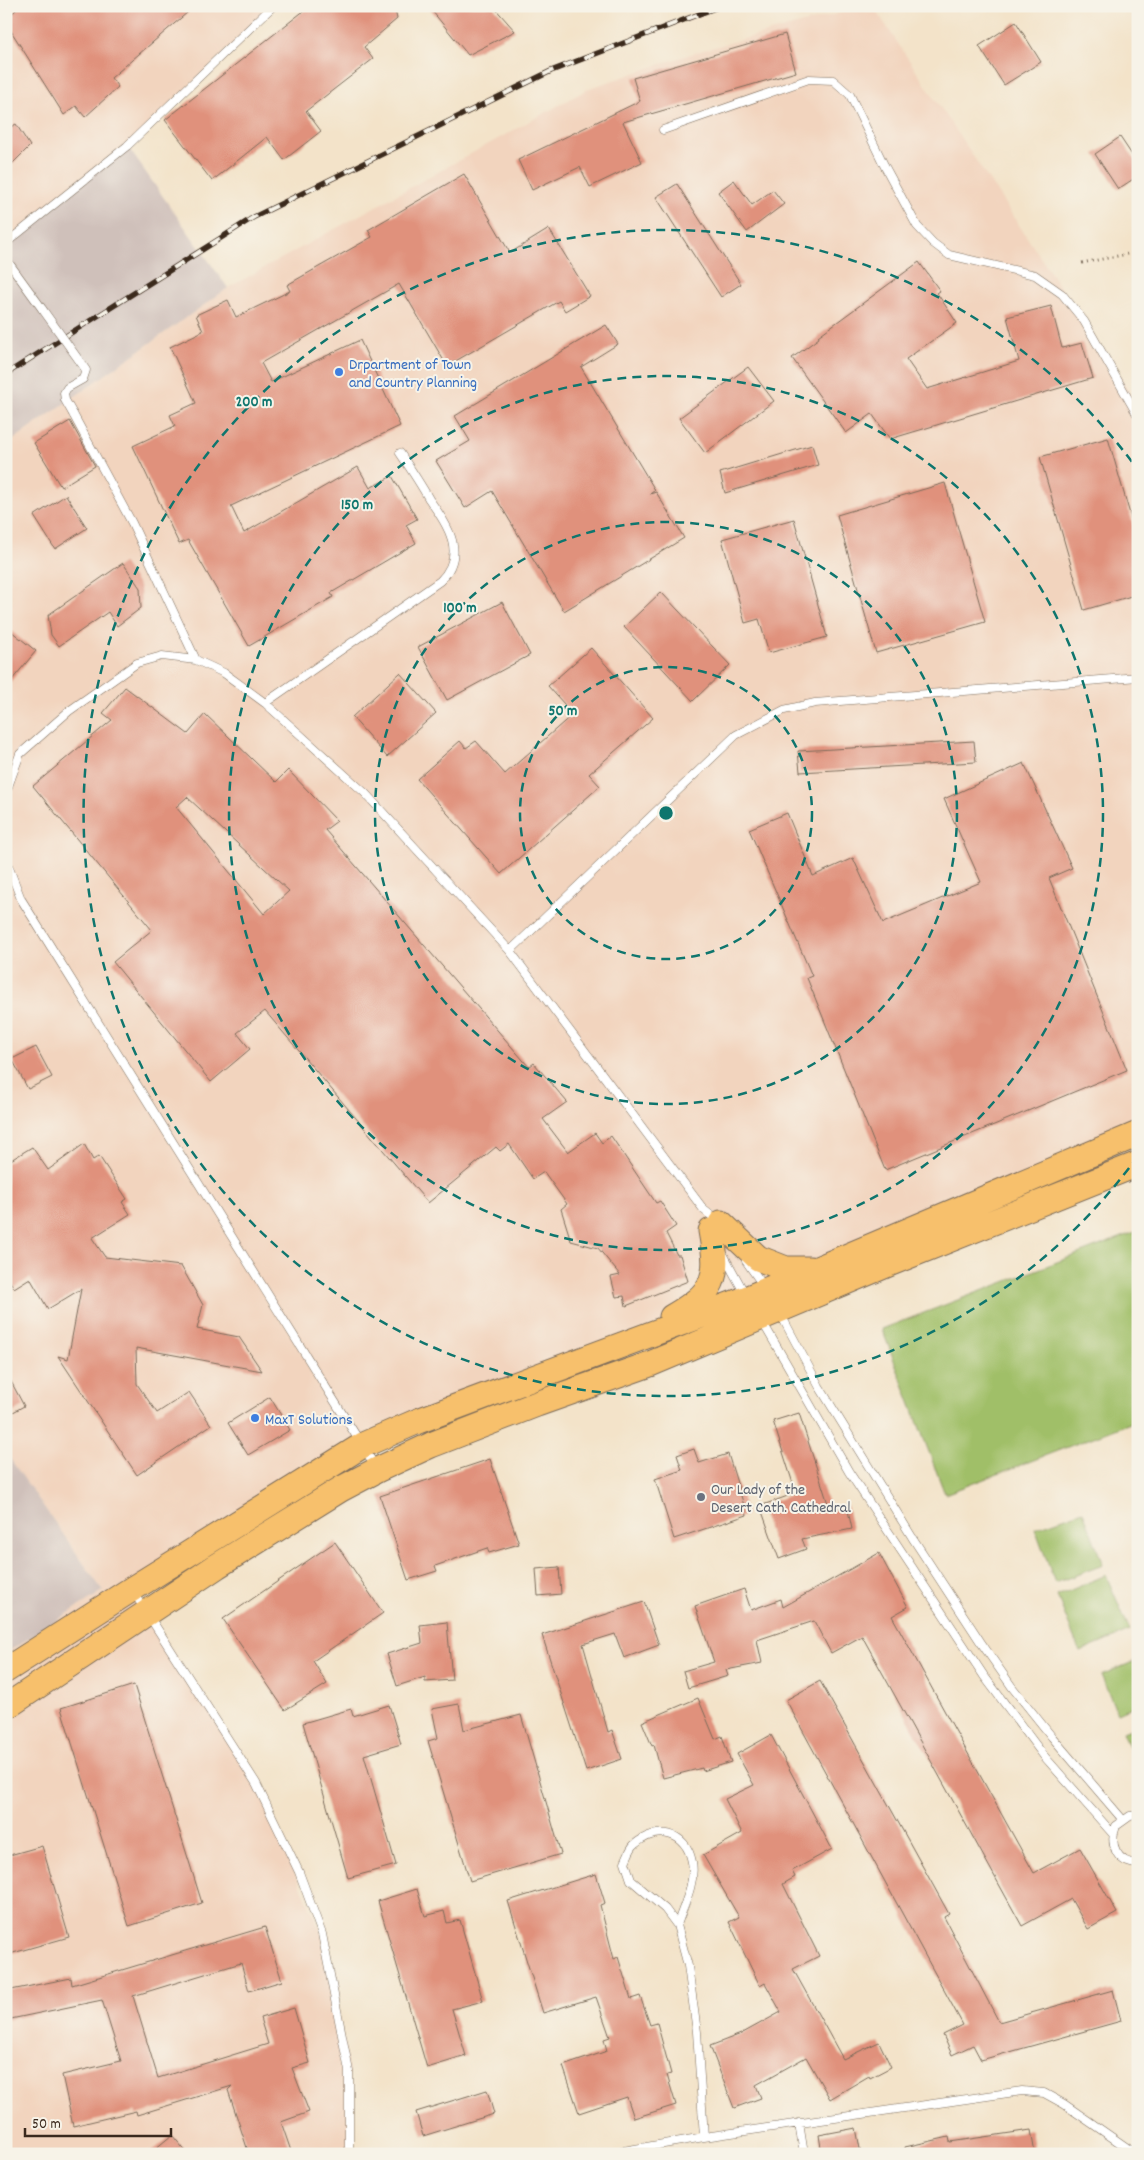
<svg xmlns="http://www.w3.org/2000/svg" width="1144" height="2160" font-family="Dekko,sans-serif">
<style>
.built{fill:#f2d4be}
.industrial{fill:#cfc0ba}
.green{fill:#a0bf67;stroke:#6e7442}
.building{fill:#e0917b;fill-rule:evenodd}
.lines{fill:none;stroke-linecap:round;stroke-linejoin:round}
.lane-casing{stroke:#7b6b5a;stroke-width:9}
.primary-casing{stroke:#7b6b5a;stroke-width:27}
.path{stroke:#7b6b5a;stroke-width:3;stroke-dasharray:1 4;stroke-linecap:butt}
.lane{stroke:#fff;stroke-width:8}
.primary{stroke:#f7c06c;stroke-width:25}
.rail-casing{stroke:#3b2a1e;stroke-width:5.5}
.rail{stroke:#f7f3e8;stroke-width:4;stroke-dasharray:11;stroke-linecap:butt}
.lane-bridge-casing{stroke:#7b6b5a;stroke-width:9;stroke-linecap:butt}
.lane-bridge{stroke:#fff;stroke-width:8}
.ring{fill:none;stroke:#0f766e;stroke-width:2.5;stroke-dasharray:9 6}
.shop-dot{fill:#3f7fe0;stroke:#f7f3e8;stroke-width:2}
.worship-dot{fill:#6b7280;stroke:#f7f3e8;stroke-width:2}
.labels{text-anchor:middle;stroke-width:4;stroke-linejoin:round;paint-order:stroke}
.shop-label{font-size:16px;fill:#366cbe;stroke:#f7f3e8;text-anchor:start}
.worship-label{font-size:16px;fill:#5b616d;stroke:#f7f3e8;text-anchor:start}
.centre{fill:#0f766e;stroke:#f7f3e8;stroke-width:2.5}
.ring-label{font-size:15px;text-anchor:middle;font-weight:bold;fill:#0f766e;stroke:#f7f3e8;stroke-width:4;stroke-linejoin:round;paint-order:stroke}
</style>
<rect width="100%" height="100%" fill="#f7f3e8"/>
<filter id="ink" filterUnits="userSpaceOnUse"><feTurbulence type="fractalNoise" baseFrequency=".02" numOctaves="2"/><feDisplacementMap in="SourceGraphic" scale="10" xChannelSelector="R" yChannelSelector="G"/><feConvolveMatrix kernelMatrix="1 2 1 2 8 2 1 2 1" color-interpolation-filters="sRGB"/></filter>
<filter id="wash" filterUnits="userSpaceOnUse"><feTurbulence type="fractalNoise" baseFrequency=".0096" numOctaves="4" result="noise"/><feDisplacementMap in="SourceGraphic" scale="20" xChannelSelector="R" yChannelSelector="G"/><feGaussianBlur stdDeviation="1.12" result="paint"/><feColorMatrix in="noise" values="0 0 0 0 0 0 0 0 0 0 0 0 0 0 0 0 0 1.4 0 .05"/><feComposite in="paint" operator="in"/></filter>
<g filter="url(#wash)">
<rect width="100%" height="100%" fill="#f3e3c9"/>
<path class="built" d="M6,6H273L127,146L6,243Z
M866,6H873L1138,404V1134L418,1421L132,1589L256,1783L322,1934L349,2071V2154H6V1653L103,1591L6,1453V445L228,288L590,88L700,51Z"/>
<path class="industrial" d="M127,146L228,288L6,445V243Z
M6,1453L103,1591L6,1653Z"/>
<path class="green" d="M1138,1231V1420L945,1494L882,1329Z
M1083,1511L1103,1565L1055,1583L1035,1528Z
M1106,1575L1130,1631L1080,1652L1057,1596Z
M1138,1660V1705L1117,1713L1101,1675Z
M1138,1726V1768L1123,1732Z"/>
<g id="blocks">
<path class="building" d="M21,6H195L111,78L118,87L85,117L76,106L64,115L6,23V18Z
M310,6H394L397,19L364,47L373,59L306,111L321,131L284,160L267,137L212,181L165,120Z
M428,6H493L515,31L468,55Z
M1016,22L1041,62L1004,85L979,46Z
M785,34L796,72L623,122L642,162L590,187L580,167L532,190L518,160L640,101L633,78Z
M16,124L30,146L6,170V130Z
M1120,137L1138,164V176L1118,189L1095,154Z
M464,174L510,253L549,229L590,296L565,311L559,301L447,366L399,284L261,363L271,382L360,340L400,426L231,506L244,533L358,467L370,488L392,476L417,519L406,525L416,543L331,593L333,597L249,646L188,540L179,544L133,446L175,426L170,415L196,403L170,347L203,331L196,315L228,300L236,317L290,291L287,285L372,237L368,230Z
M734,180L752,205L773,190L784,204L747,232L718,192Z
M677,184L741,284L721,297L656,197Z
M919,262L940,291L937,293L957,323L906,359L927,389L1019,361L1007,317L1051,306L1062,348L1082,343L1093,378L890,439L872,414L846,433L792,358L819,338L818,336Z
M606,325L618,344L581,367L655,490L650,494L656,492L684,538L564,611L492,491L465,508L436,461L470,441L455,416Z
M748,367L774,401L705,453L679,418Z
M70,421L95,466L61,487L34,443Z
M1108,438L1138,542V594L1084,610L1040,457Z
M812,445L818,465L725,493L720,473Z
M945,483L985,622L876,653L837,515Z
M66,495L87,528L55,549L34,516Z
M794,519L827,637L769,653L759,619L745,623L722,539Z
M123,563L140,588L141,608L117,626L108,612L59,646L51,635L48,615Z
M661,592L730,665L693,701L624,627Z
M502,602L530,655L447,700L418,647Z
M6,627L36,651L6,687Z
M591,648L653,718L589,774L600,786L501,874L417,779L460,741L466,748L476,741L505,774L573,714L548,686Z
M400,673L436,713L387,757L352,717Z
M125,687L188,734L205,714L276,782L288,770L337,821L325,830L529,1067L534,1063L567,1102L543,1119L568,1152L595,1133L602,1143L611,1136L656,1203L660,1201L676,1226L666,1233L677,1255H680L688,1281L626,1306L624,1296L616,1297L611,1277L620,1275L598,1248L571,1241L561,1209L567,1204L544,1172L533,1179L509,1144L500,1151L496,1147L428,1203L265,1011L237,1033L250,1049L211,1082L113,962L152,930L33,786L112,720L103,713ZM187,797L289,891L264,914L176,807Z
M974,741L976,762L800,772L798,751Z
M1024,763L1072,868L1049,878L1127,1070L885,1170L807,978L812,976L749,829L787,813L813,876L853,858L883,923L981,882L944,799Z
M36,1047L52,1077L28,1089L12,1059Z
M84,1144L93,1160L99,1156L127,1199L122,1202L130,1214L92,1238L105,1257L181,1266L203,1305L197,1329L239,1337L262,1371L136,1348L137,1384L157,1413L189,1392L211,1425L137,1475L58,1356L68,1359L81,1289L48,1309L30,1278L14,1288L6,1275V1163L32,1147L48,1170Z
M6,1372L24,1406L6,1416Z
M270,1397L290,1430L248,1455L228,1423Z
M799,1413L830,1510L847,1506L852,1529L802,1539L806,1549L779,1559L760,1506L796,1493L773,1421Z
M694,1449L699,1463L728,1454L747,1515L674,1539L655,1479L682,1470L677,1455Z
M490,1459L519,1544L489,1553L487,1548L435,1566L437,1571L408,1580L380,1496Z
M335,1542L383,1613L313,1661L327,1684L285,1710L223,1619Z
M879,1553L908,1607L892,1616L1034,1873L1080,1848L1117,1913L1088,1929L1071,1899L1022,1926L862,1636L831,1653L814,1621L757,1640L762,1663L726,1670L728,1676L688,1688L683,1671L714,1662L695,1606L744,1589L751,1610L781,1599L783,1607Z
M559,1567L561,1594L538,1596L536,1569Z
M644,1602L659,1645L624,1658L615,1634L583,1644L608,1732L612,1730L622,1759L586,1771L542,1635Z
M447,1622L452,1680L425,1682V1677L397,1686L387,1654L422,1643L420,1625Z
M820,1681L949,1914L944,1917L999,2022L1113,1990L1121,2021L981,2060L973,2045L952,2055L943,2035L963,2025L786,1700Z
M134,1685L202,1903L129,1926L61,1708Z
M698,1698L715,1739L722,1736L731,1762L703,1771L702,1768L663,1778L654,1745L652,1746L642,1722Z
M459,1704L464,1730L521,1715L561,1854L470,1881L428,1741L438,1738L432,1709Z
M389,1705L401,1744L364,1755L396,1865L348,1878L303,1723L351,1709L353,1716Z
M771,1735L832,1849L792,1871L795,1877L783,1884L819,1956L793,1969L843,2059L879,2042L891,2067L870,2078L869,2076L830,2099L806,2057L756,2085L761,2098L734,2108L710,2046L741,2034L781,2012L765,1983L760,1986L729,1922L739,1917L703,1855L742,1833L725,1799L754,1785L737,1754Z
M42,1846L69,1937L6,1955V1856Z
M596,1874L605,1903L600,1905L614,1959L618,1957L631,1999L640,1996L650,2025L657,2023L671,2074L667,2075L676,2105L634,2118L627,2097L579,2113L563,2066L607,2051L604,2039L610,2037L596,1997L543,2013L508,1901Z
M417,1889L425,1916L444,1911L447,1923L460,1920L483,2001L452,2009L466,2056L427,2068L378,1901Z
M265,1927L282,1981L249,1991L241,1963L133,1996L158,2078L268,2044L260,2018L294,2008L310,2063L292,2068L309,2112L281,2122L292,2154H249L228,2090L232,2086L137,2115L136,2111L73,2126L62,2075L121,2061L102,2000L6,2020V1991L71,1978L72,1985Z
M487,2090L494,2114L423,2136L416,2112Z
M856,2128L861,2154H822L819,2135Z
M1031,2130L1035,2154H906L905,2147L949,2137L950,2142Z
M172,2135L188,2154H149Z"/>
</g>
</g>
<g filter="url(#ink)">
<use href="#blocks" fill-opacity="0" stroke="#7b6b5a" stroke-width="1"/>
<g class="lines">
<defs>
<path id="lane" d="M663,130L809,79L833,80L850,95L884,165L917,226L933,243L949,255L1035,275L1062,294L1084,321L1138,416
M6,243L127,146L273,6
M6,259L43,310
M73,414L132,523L196,660
M265,703L440,581C468,553 447,525 429,499C420,483 410,468 400,453
M6,792L20,754L69,711L137,663L162,656L196,660L224,673L265,703L365,793L510,951L704,1210L718,1221
M6,860L21,899L375,1466
M510,951L736,735L784,710L815,703L1138,677
M722,1252L745,1294
M746,1261L765,1288
M780,1313L819,1386L912,1537L980,1641L1012,1687L1052,1737L1123,1820
M762,1321L849,1472L984,1676L1044,1756L1113,1834
M133,1591L256,1783L299,1872L322,1934L349,2071V2154
M1138,1815L1130,1816L1116,1826C1109,1844 1116,1863 1138,1864
M677,1925C683,1907 696,1882 692,1862C686,1831 657,1825 634,1845C630,1849 628,1856 625,1862L631,1880L665,1909L677,1925L688,1966L697,2032L704,2137
M799,2123L804,2154
M606,2154L704,2137L1022,2091L1044,2093L1064,2104L1136,2154"/>
<path id="primary" d="M721,1223L758,1258L786,1269H810
M672,1317C715,1292 720,1279 711,1231
M6,1670L132,1589L363,1445L418,1421L748,1298L1138,1134
M6,1707L217,1566L341,1489L377,1470L431,1445L537,1404L650,1364L891,1263L1138,1164"/>
</defs>
<use href="#lane" class="lane-casing"/>
<use href="#primary" class="primary-casing"/>
<path class="path" d="M1082,263L1138,252"/>
<use href="#lane" class="lane"/>
<use href="#primary" class="primary"/>
<defs>
<path id="rail" d="M6,374L254,217L551,71L720,6"/>
</defs>
<use href="#rail" class="rail-casing"/>
<use href="#rail" class="rail"/>
<defs>
<path id="lane-bridge" d="M43,310L86,370L83,379L67,388L64,393L65,400L73,414"/>
</defs>
<use href="#lane-bridge" class="lane-bridge-casing"/>
<use href="#lane-bridge" class="lane-bridge"/>
</g>
</g>
<g class="ring">
<circle cx="666" cy="813" r="146"/>
<circle cx="666" cy="813" r="291"/>
<circle cx="666" cy="813" r="437"/>
<path d="M1138 1156A583 583 0 1 1 1138 470"/>
</g>
<g class="shop-dot">
<circle cx="339" cy="372" r="5"/>
<circle cx="255" cy="1418" r="5"/>
</g>
<circle class="worship-dot" cx="701" cy="1497" r="5"/>
<g class="labels">
<g class="shop-label">
<text x="349" y="369">Drpartment of Town<tspan x="349" dy="18">and Country Planning</tspan></text>
<text x="265" y="1424">MaxT Solutions</text>
</g>
<g class="worship-label">
<text x="711" y="1494">Our Lady of the<tspan x="711" dy="18">Desert Cath. Cathedral</tspan></text>
</g>
</g>
<circle cx="666" cy="813" r="8" class="centre"/>
<g class="ring-label">
<text x="254" y="406">200 m</text>
<text x="357" y="509">150 m</text>
<text x="460" y="612">100 m</text>
<text x="563" y="715">50 m</text>
</g>
<rect width="1144" height="2160" fill="none" stroke="#f7f3e8" stroke-width="25"/>
<path d="M25 2128v8h146v-8" fill="none" stroke="#3b2a1e" stroke-width="2.5"/>
<text x="32" y="2128" font-size="15" fill="#3b2a1e" stroke="#f7f3e8" stroke-width="4" paint-order="stroke">50 m</text>
</svg>
